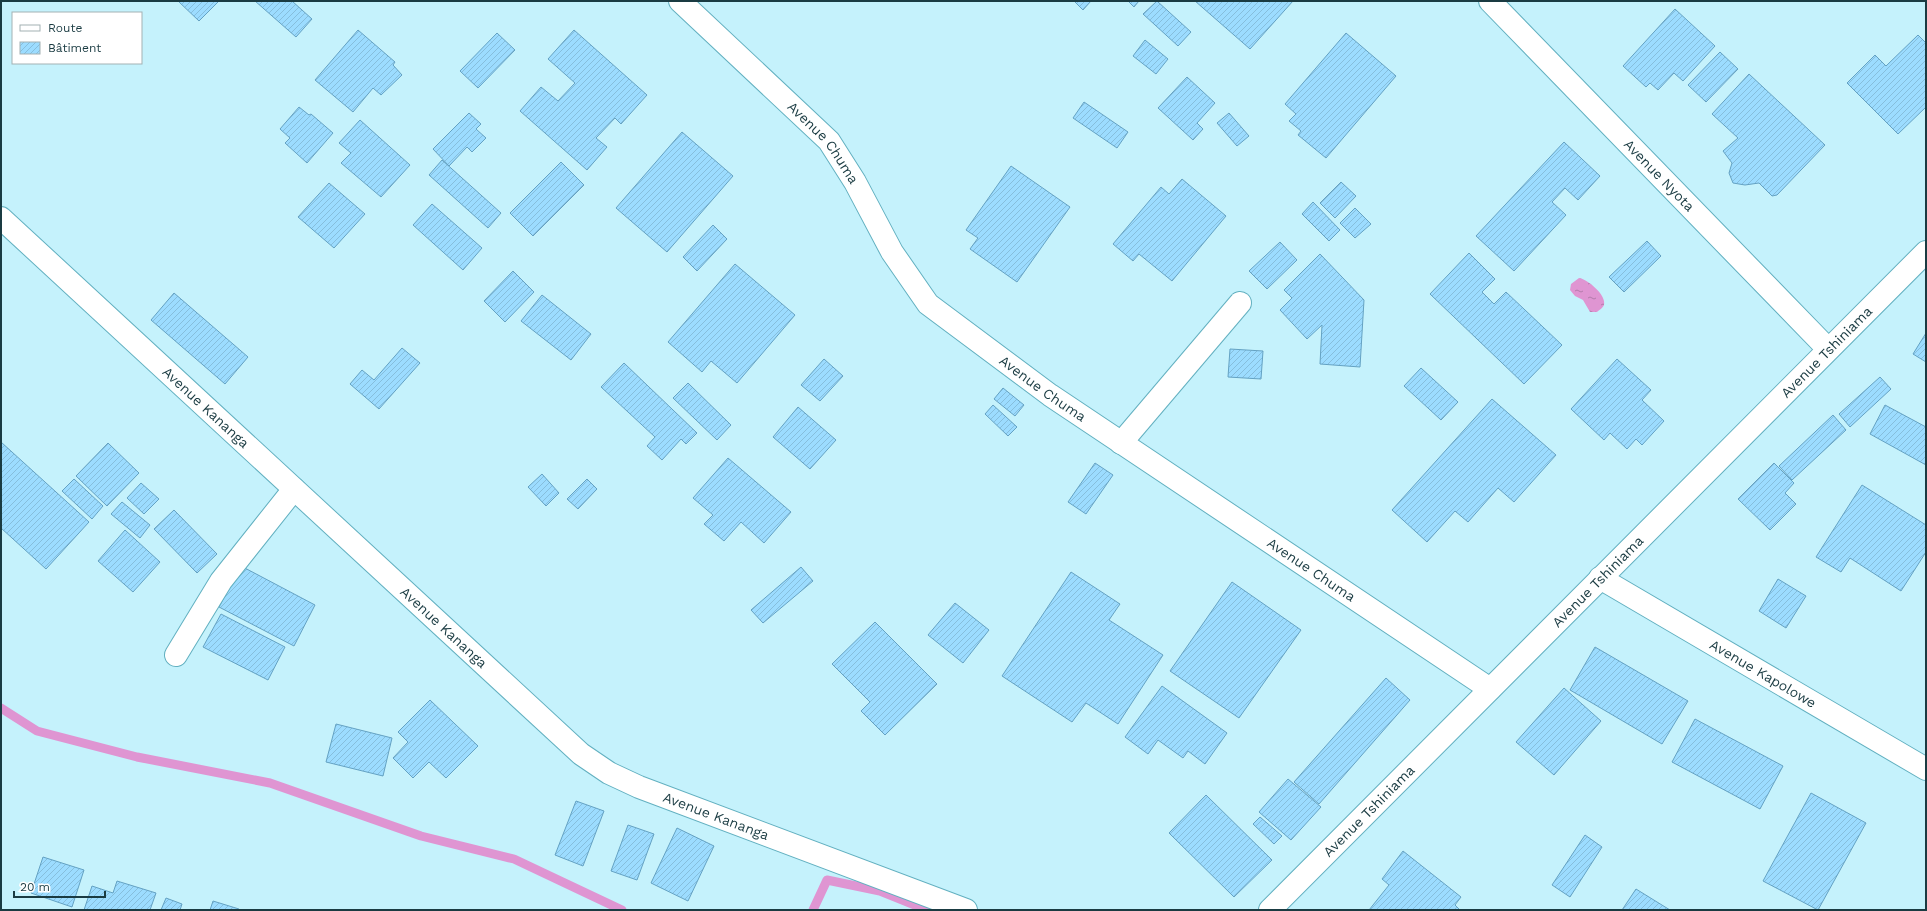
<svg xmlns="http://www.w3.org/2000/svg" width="1927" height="911" font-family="'Work Sans',sans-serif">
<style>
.water{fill:url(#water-ripples)}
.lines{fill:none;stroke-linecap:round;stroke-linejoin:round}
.stream{stroke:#df95d2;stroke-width:9}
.building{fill:url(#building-hatch);stroke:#64a2c3}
.minor-casing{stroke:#62b0c0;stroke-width:24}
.minor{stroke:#fff;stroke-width:22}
.labels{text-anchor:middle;stroke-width:3;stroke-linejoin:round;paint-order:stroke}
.street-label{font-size:14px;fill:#1a3b42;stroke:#fff}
</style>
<defs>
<pattern id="water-ripples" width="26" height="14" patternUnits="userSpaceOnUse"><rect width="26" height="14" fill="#df95d2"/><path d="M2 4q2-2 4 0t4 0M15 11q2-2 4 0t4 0" fill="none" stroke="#b47bac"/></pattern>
<pattern id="building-hatch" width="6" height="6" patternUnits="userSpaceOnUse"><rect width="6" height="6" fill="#9cdcff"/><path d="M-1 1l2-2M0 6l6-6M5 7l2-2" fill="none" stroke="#86bedc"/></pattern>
</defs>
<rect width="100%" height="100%" fill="#c5f2fc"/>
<path class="water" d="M1579,278C1587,279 1607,295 1604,305C1603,308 1599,310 1597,312H1590L1583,300L1575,296L1570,290L1571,284Z"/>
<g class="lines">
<path class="stream" d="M1,708L37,731L137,757L270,783L421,836L514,859L622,910
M813,910L827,880L880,891L927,910"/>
</g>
<path class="building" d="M178,1H217L218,2L199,21Z
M255,1H292L312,19L296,37Z
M1074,1H1091L1083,10Z
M1128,1H1139L1134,7Z
M1157,1L1191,32L1178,46L1143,14Z
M1195,1H1293L1250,49Z
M1675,9L1715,46L1683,81L1674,73L1658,90L1650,83L1646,87L1623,66Z
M358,30L395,62L393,65L402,75L381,95L373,88L353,112L315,80Z
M574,30L647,95L621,124L615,118L596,138L607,147L587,170L520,111L541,87L558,101L575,83L548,59Z
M497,33L515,50L478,88L460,71Z
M1346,33L1396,76L1326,158L1298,135L1301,131L1289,121L1296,114L1285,104Z
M1918,35L1926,43V107L1898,134L1847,83L1875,55L1886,66Z
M1145,40L1168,59L1156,74L1133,56Z
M1720,52L1738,69L1706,102L1688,85Z
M1749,74L1825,145L1777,195L1772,196L1759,183L1745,185L1733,183L1729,173L1732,163L1723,151L1738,138L1712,114Z
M1187,77L1215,103L1197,123L1203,129L1193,140L1158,108Z
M1084,102L1128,132L1117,148L1073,118Z
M299,107L309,115L311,114L333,133L307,163L285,143L290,138L280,129Z
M469,113L481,124L476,129L486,138L472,152L467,147L449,166L433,149Z
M1229,113L1249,136L1237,146L1217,123Z
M360,120L410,165L381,197L341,163L351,153L339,143Z
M682,132L733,176L667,252L616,208Z
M1564,142L1600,176L1578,200L1565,188L1552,202L1566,215L1514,271L1476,236Z
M442,160L501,213L488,228L429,175Z
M561,162L584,185L533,236L510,213Z
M1011,166L1070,207L1017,282L970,249L978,238L966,230Z
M1182,179L1226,216L1172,281L1139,254L1133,261L1113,244L1161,187L1169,194Z
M1341,182L1356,196L1335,218L1320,203Z
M329,183L365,214L334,248L298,217Z
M1313,202L1340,230L1329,241L1302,214Z
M432,204L482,248L463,270L413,225Z
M1355,208L1371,224L1355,238L1340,223Z
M713,225L727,239L697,271L683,257Z
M1647,241L1661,256L1624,292L1609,277Z
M1280,242L1297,260L1267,289L1249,271Z
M1469,253L1495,279L1482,292L1494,304L1506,292L1562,345L1524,384L1430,294Z
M1320,254L1364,300L1360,367L1320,364L1322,325L1307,339L1280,310L1292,298L1284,290Z
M735,264L795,315L737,383L711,361L702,372L668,342Z
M513,271L534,292L505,322L484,301Z
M174,293L248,357L225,384L151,320Z
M542,295L591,334L571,360L521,321Z
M1926,333V362L1913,354Z
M402,348L420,363L379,409L350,384L362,370L374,380Z
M1230,349L1263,351L1261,379L1228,377Z
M824,359L843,376L820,401L801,385Z
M1617,359L1651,390L1642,400L1664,421L1642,445L1636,439L1627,449L1610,433L1604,440L1571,409Z
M624,363L697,433L686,444L681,439L662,460L647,446L655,437L601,387Z
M1421,368L1458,402L1441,420L1404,386Z
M1880,377L1891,389L1850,427L1839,414Z
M688,383L731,425L717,440L673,398Z
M1003,388L1024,405L1015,416L994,399Z
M1492,399L1556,455L1514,502L1498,488L1468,522L1455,511L1427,542L1392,510Z
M993,405L1017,427L1008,436L985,414Z
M1885,405L1926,427V465L1870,434Z
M798,407L836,440L810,469L773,437Z
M1833,415L1846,430L1792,480L1779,466Z
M1,442L89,522L46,569L1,528Z
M108,443L139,473L107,506L76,476Z
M728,458L791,512L764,543L741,522L724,541L704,524L713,515L693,498Z
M1095,463L1113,475L1086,514L1068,502Z
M1774,463L1794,483L1785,493L1796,504L1770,530L1738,499Z
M542,474L559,493L546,506L528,487Z
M74,479L103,506L92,519L62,491Z
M587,479L597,489L578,509L567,499Z
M141,483L159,499L144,514L127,498Z
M1862,485L1926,525V552L1901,591L1850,558L1841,572L1816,557Z
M122,502L150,525L140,538L111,514Z
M174,510L217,554L197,573L154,529Z
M125,530L160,562L133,592L98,561Z
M241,566L315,605L294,646L219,607Z
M801,567L813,581L763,623L751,610Z
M1071,572L1120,604L1109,620L1163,655L1118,724L1086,703L1072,722L1002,676Z
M1778,579L1806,596L1786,628L1759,611Z
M1232,582L1301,630L1239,718L1170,671Z
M955,603L989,630L963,663L928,635Z
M221,614L285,647L268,680L203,647Z
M875,622L937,684L885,735L861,711L870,702L832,664Z
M1595,647L1688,701L1662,744L1570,690Z
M1386,678L1410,700L1319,804L1294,782Z
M1162,686L1227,733L1205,764L1188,751L1183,758L1158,740L1148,754L1125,737Z
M1564,688L1601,721L1554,775L1516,742Z
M430,700L478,746L446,778L429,762L413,778L393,758L408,742L398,732Z
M1695,719L1783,766L1760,809L1672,762Z
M336,724L392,738L383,776L326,762Z
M1288,779L1321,807L1291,840L1259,812Z
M1811,793L1866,823L1818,910L1763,881Z
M1206,795L1272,860L1234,897L1169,833Z
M576,801L604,811L583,866L555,855Z
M1260,817L1282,836L1274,844L1253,824Z
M628,825L654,834L637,880L611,871Z
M677,828L714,846L688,901L651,883Z
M1585,835L1602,847L1570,897L1552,885Z
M1403,851L1461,897L1455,905L1460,910H1369L1389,885L1382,879Z
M43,857L84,870L72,907L31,893Z
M117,881L156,893L150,910H84L92,886L113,893Z
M1636,889L1670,910H1622Z
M166,898L182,904L180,910H161Z
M213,901L239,909L238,910H210Z"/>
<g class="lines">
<defs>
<g id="minor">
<path id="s1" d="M680,1L829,141L855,182L892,252L928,304L1050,395L1490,689"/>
<path id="s2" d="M1490,1L1828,349"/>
<path id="s3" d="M1,218L581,754L609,773L639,787L966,910"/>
<path d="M1121,443L1240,303"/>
<path id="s4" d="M1600,578L1926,769"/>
<path d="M176,655L221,581L294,489"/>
<path id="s5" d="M1270,910L1926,252"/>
</g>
</defs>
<use href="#minor" class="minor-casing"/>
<use href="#minor" class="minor"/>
</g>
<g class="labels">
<g class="street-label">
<text dy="5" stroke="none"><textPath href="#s1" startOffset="202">Avenue Chuma</textPath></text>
<text dy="5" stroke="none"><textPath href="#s2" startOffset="243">Avenue Nyota</textPath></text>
<text dy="5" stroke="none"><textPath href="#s5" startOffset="788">Avenue Tshiniama</textPath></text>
<text dy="5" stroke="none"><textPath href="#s1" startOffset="538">Avenue Chuma</textPath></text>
<text dy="5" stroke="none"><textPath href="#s3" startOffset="279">Avenue Kananga</textPath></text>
<text dy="5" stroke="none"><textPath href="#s1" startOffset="862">Avenue Chuma</textPath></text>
<text dy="5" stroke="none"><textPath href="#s5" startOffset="464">Avenue Tshiniama</textPath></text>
<text dy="5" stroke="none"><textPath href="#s3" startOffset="603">Avenue Kananga</textPath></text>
<text dy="5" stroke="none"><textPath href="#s4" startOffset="189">Avenue Kapolowe</textPath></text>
<text dy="5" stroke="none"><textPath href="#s5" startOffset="140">Avenue Tshiniama</textPath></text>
<text dy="5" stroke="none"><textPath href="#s3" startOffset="939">Avenue Kananga</textPath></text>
</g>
</g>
<rect width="1927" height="911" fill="none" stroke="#1a3b42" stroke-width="4"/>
<rect x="12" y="12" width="130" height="52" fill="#ffffff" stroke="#a3b1b3"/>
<rect x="20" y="25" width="20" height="6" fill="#ffffff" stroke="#a3b1b3"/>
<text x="48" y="32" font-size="12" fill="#1a3b42">Route</text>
<rect x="20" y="42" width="20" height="12" fill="url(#building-hatch)" stroke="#a3b1b3"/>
<text x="48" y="52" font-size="12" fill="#1a3b42">Bâtiment</text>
<path d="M14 891v6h91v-6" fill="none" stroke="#1a3b42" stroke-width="2"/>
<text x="20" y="891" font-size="12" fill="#1a3b42" stroke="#ffffff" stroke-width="3" paint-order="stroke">20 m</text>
</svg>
